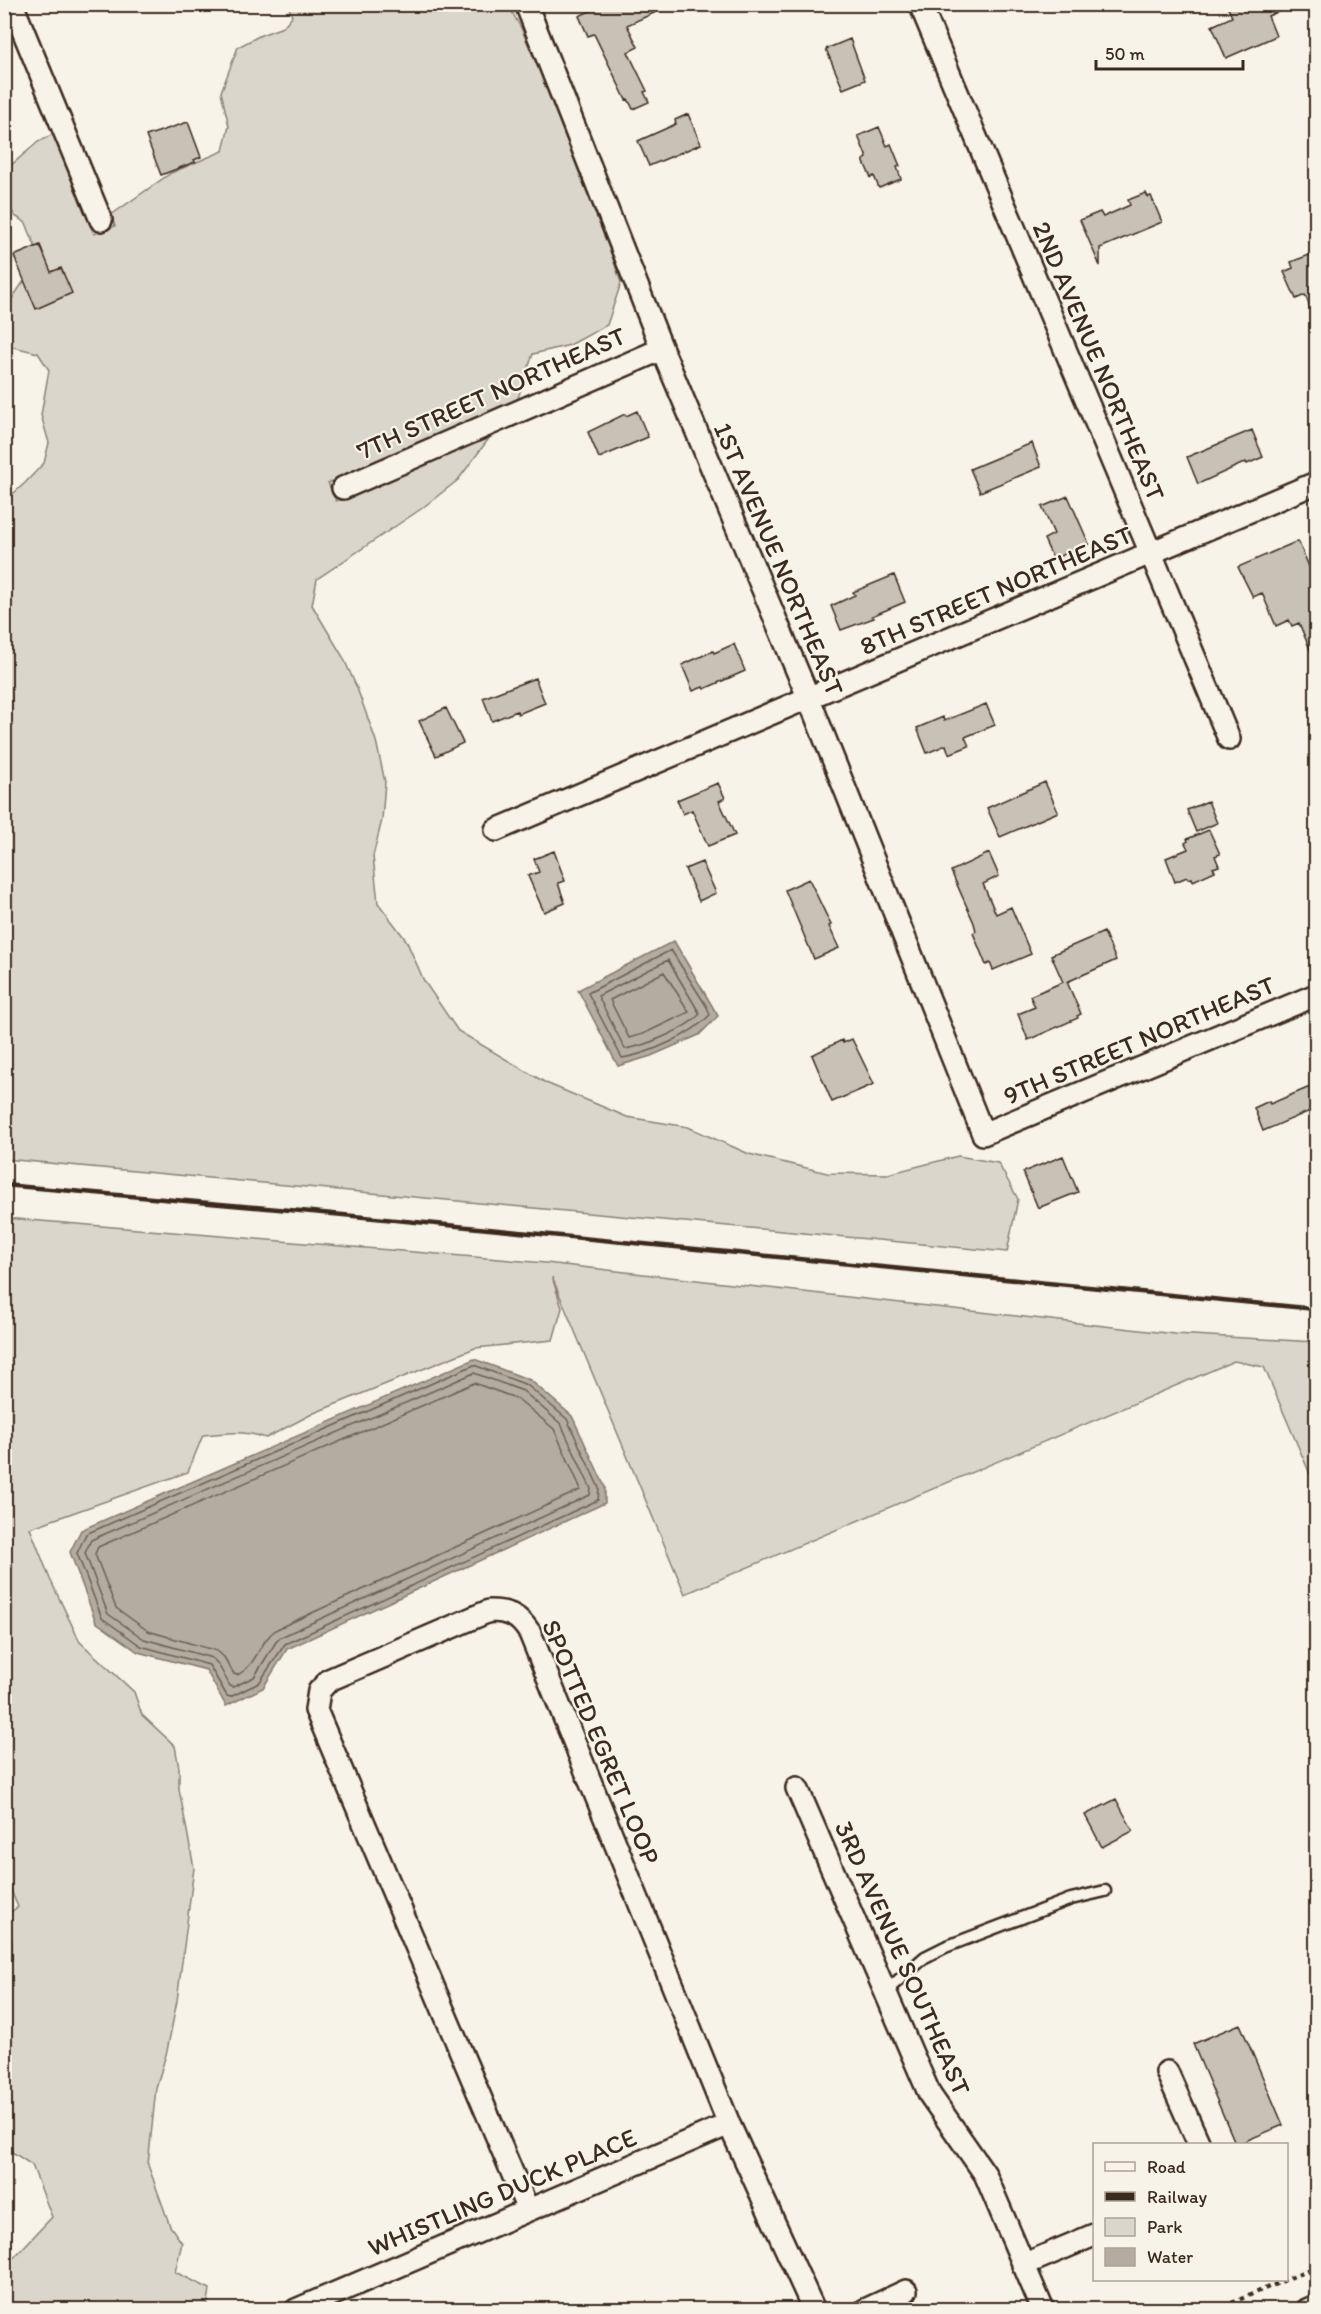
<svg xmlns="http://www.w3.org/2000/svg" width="1321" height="2314" font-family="Itim,sans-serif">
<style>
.green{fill:#dbd6cb;stroke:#8b8074;stroke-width:1.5}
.water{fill:#b4aca0;stroke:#84786c;stroke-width:1.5}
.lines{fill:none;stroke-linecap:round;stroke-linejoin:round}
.shore{stroke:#6b5e52;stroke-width:1.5}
.building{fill:#c8c1b6;stroke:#3b2a1e;stroke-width:1.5}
.lane-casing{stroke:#3b2a1e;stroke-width:15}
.street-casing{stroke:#3b2a1e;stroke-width:26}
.path{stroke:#3b2a1e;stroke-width:4;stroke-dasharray:4.5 4.5;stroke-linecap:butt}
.lane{stroke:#f7f3e8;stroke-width:10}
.street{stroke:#f7f3e8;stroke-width:21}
.rail{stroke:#3b2a1e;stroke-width:4.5}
.labels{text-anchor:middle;stroke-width:4.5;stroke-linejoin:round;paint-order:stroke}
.street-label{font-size:26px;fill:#3b2a1e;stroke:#f7f3e8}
</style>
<rect width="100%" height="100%" fill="#f7f3e8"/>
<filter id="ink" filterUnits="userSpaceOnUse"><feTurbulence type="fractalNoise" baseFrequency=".0167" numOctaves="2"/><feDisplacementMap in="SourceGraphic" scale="12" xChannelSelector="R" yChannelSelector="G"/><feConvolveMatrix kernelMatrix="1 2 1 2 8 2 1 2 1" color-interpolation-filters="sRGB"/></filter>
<g filter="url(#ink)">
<path class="green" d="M288,5H508L521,28L538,67L611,253L621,283L607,325L570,345L533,354L517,401L328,483L336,501L493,433L458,480L421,509L317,579L312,605L343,657L357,688L376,741L385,782L382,820L373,856L378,903L406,940L424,981L458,1031L546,1083L627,1117L688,1127L749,1154L827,1173L888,1174L958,1156L998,1163L1018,1199L1007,1252L5,1159V501L25,483L44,463L49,443L41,415L49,370L38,353L5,345L4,310L31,271L37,251L26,223L15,216L5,200V177L9,167L38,142L53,134L94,234L115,226L111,215L171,173L223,151L229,126L221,92L238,47L261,35L283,27L292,16Z
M5,1218L546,1263L1175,1334L1316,1342V1488L1264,1367L1234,1361L685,1594L552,1277L562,1308L553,1340L475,1348L314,1413L266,1438C245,1430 225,1433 203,1435L188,1472L30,1528L50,1579L80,1642L134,1692L142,1715L175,1746L179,1768V1789L194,1868L177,2001L167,2051L156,2088L148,2165L170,2226L182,2243L175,2272L210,2289L207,2309H5V2267L52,2217L32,2165L9,2150L5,2140L4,1968L12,1959V1942L5,1930V1916L18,1907L4,1874Z"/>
<path class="water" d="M674,941L718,1016L699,1035L651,1056L618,1066L578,990Z
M474,1359L530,1380L572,1416L605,1487V1503L287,1649L263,1688L226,1706L206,1670L138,1652L96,1622L70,1552L81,1530Z"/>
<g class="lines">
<path class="shore" d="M671,950L707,1007L710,1015C691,1035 649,1054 622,1058L588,993Z
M668,960L700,1014C686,1029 646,1046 625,1049L598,996Z
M664,972L689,1012L643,1034L629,1038L610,1000Z
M474,1365L527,1385L567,1419L599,1488L598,1500L285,1644L259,1683L230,1697L227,1696L209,1665L141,1646L102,1618L77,1553L86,1534Z
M474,1373L523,1391L561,1424L591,1489L590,1495L281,1637L276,1642L254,1677L233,1687L230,1686L218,1664L212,1658L144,1639L108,1614L85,1553L91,1540Z
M474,1383L518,1399L554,1429L580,1487V1490L277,1629C259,1641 257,1666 237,1675L234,1674L224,1657L217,1651L148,1631L116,1608L95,1554L98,1547Z"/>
</g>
<path class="building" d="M605,4H674L627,25L638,47L628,52L647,91L644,92L649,102L633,109L628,99L626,100L594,34L588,36L579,16Z
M1226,4H1295V5L1268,16L1276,36L1226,58L1212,26L1232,17Z
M850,39L865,80L843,89L826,49Z
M688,114L701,144L649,166L638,141L676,124L675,120Z
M188,122L201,157L194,160L195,162L161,175L146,136Z
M879,127L887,146L891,144L900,166L897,167L901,179L879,188L874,176L871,178L863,160L867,158L858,136Z
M1146,193L1148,197L1151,196L1162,222L1100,248V266L1080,220L1100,212L1103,217L1130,205L1128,200Z
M40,245L51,272L61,268L72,293L36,309L14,256Z
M1317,252V322H1316L1305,295L1296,299L1284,272L1293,268L1291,262Z
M637,411L648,437L599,458L588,432L625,414L626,416Z
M1252,430L1263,457L1247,464L1246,462L1198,484L1187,457Z
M1032,443L1041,467L980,492L970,469Z
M1068,496L1089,544L1053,559L1044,539L1054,534L1042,507Z
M1298,541L1317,585L1316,664L1299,623L1292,626L1289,620L1276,626L1262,593L1253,597L1238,567Z
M894,575L905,602L872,616L874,618L841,630L831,606L855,595L853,592Z
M734,644L745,671L704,689L703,687L693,691L682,665L713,651L714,653Z
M535,678L545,703L518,714L517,711L492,721L483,698Z
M986,704L995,725L965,737L969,746L949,754L946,745L927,753L917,728L943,717L944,721Z
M446,708L463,743L436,756L419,721Z
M1045,782L1058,812L1000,837L987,808Z
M718,783L725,798L719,801L735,835L708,846L692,810L683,814L677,800Z
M1208,801L1217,823L1196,832L1187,810Z
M1209,830L1220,854L1215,856L1219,866L1213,868L1215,871L1193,881L1192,878L1188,879L1187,877L1175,882L1166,858L1188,849L1185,843L1188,841L1187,839Z
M554,851L565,881L558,883L565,903L544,912L528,876L539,872L534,859Z
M989,853L999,876L983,884L996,914L1011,907L1031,954L993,970L990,963L986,965L973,933L976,931L974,923L951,871Z
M702,862L716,893L699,901L685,869Z
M809,879L831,925L829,926L839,948L814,959L785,890Z
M1104,932L1116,960L1067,982L1081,1014L1077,1016L1078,1018L1028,1040L1018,1014L1035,1007L1030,996L1063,982L1051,955Z
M852,1039L874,1084L832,1102L812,1055L842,1040L843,1043Z
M1317,1084V1108L1263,1131L1254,1108L1269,1101L1270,1104Z
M1063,1156L1078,1192L1038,1208L1023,1172Z
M1116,1799L1133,1831L1102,1847L1085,1815Z
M1240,2024L1283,2125L1236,2145L1193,2044Z"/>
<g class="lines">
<defs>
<path id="lane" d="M886,1991L925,1957L945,1947L1071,1899L1105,1891"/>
<path id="street" d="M12,4L101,220
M526,4L662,349L809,699L983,1134L1316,995
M920,4L1229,739
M343,488L662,349
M496,830L1316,483
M797,1788L930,2095L985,2174L1043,2310
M1167,2072L1199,2144
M528,2210L316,1710L319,1691L329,1680L489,1611C510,1611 519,1616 530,1633L729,2124L814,2310
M1023,2265L1094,2235
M296,2310L729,2124
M865,2310L906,2291
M1307,2310L1316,2306"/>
</defs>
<use href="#lane" class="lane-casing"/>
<use href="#street" class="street-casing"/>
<path class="path" d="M1215,2310L1316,2267"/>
<use href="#lane" class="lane"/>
<use href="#street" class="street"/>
<path class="rail" d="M4,1185L312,1212L1316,1309"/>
</g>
</g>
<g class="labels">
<g class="street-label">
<text transform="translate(1099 361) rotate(67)" y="9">2ND AVENUE NORTHEAST</text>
<text transform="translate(491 393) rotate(-24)" y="9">7TH STREET NORTHEAST</text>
<text transform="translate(779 559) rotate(67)" y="9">1ST AVENUE NORTHEAST</text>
<text transform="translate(996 590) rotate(-23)" y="9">8TH STREET NORTHEAST</text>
<text transform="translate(1139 1040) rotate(-23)" y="9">9TH STREET NORTHEAST</text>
<text transform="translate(601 1742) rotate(67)" y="9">SPOTTED EGRET LOOP</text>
<text transform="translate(903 1958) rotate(66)" y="9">3RD AVENUE SOUTHEAST</text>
<text transform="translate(502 2192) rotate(-23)" y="9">WHISTLING DUCK PLACE</text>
</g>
</g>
<rect width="1321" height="2314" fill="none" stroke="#f7f3e8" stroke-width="24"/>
<rect x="12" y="12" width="1297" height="2290" fill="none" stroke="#3b2a1e" stroke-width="2" filter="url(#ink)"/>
<rect x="1093" y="2143" width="195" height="138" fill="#f7f3e8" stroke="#aca397" stroke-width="1.5"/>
<rect x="1105" y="2162" width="30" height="9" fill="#f7f3e8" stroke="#aca397" stroke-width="1.5"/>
<text x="1147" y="2173" font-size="18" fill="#3b2a1e">Road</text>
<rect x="1105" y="2192" width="30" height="9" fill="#3b2a1e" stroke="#aca397" stroke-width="1.5"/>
<text x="1147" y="2203" font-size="18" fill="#3b2a1e">Railway</text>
<rect x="1105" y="2218" width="30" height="18" fill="#dbd6cb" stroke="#aca397" stroke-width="1.5"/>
<text x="1147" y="2233" font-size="18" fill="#3b2a1e">Park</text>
<rect x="1105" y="2248" width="30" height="18" fill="#b4aca0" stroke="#aca397" stroke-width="1.5"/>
<text x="1147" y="2263" font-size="18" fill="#3b2a1e">Water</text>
<path d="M1096 60v9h147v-9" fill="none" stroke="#3b2a1e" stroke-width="3"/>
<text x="1105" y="60" font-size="18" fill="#3b2a1e" stroke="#f7f3e8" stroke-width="4.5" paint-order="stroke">50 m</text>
</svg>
